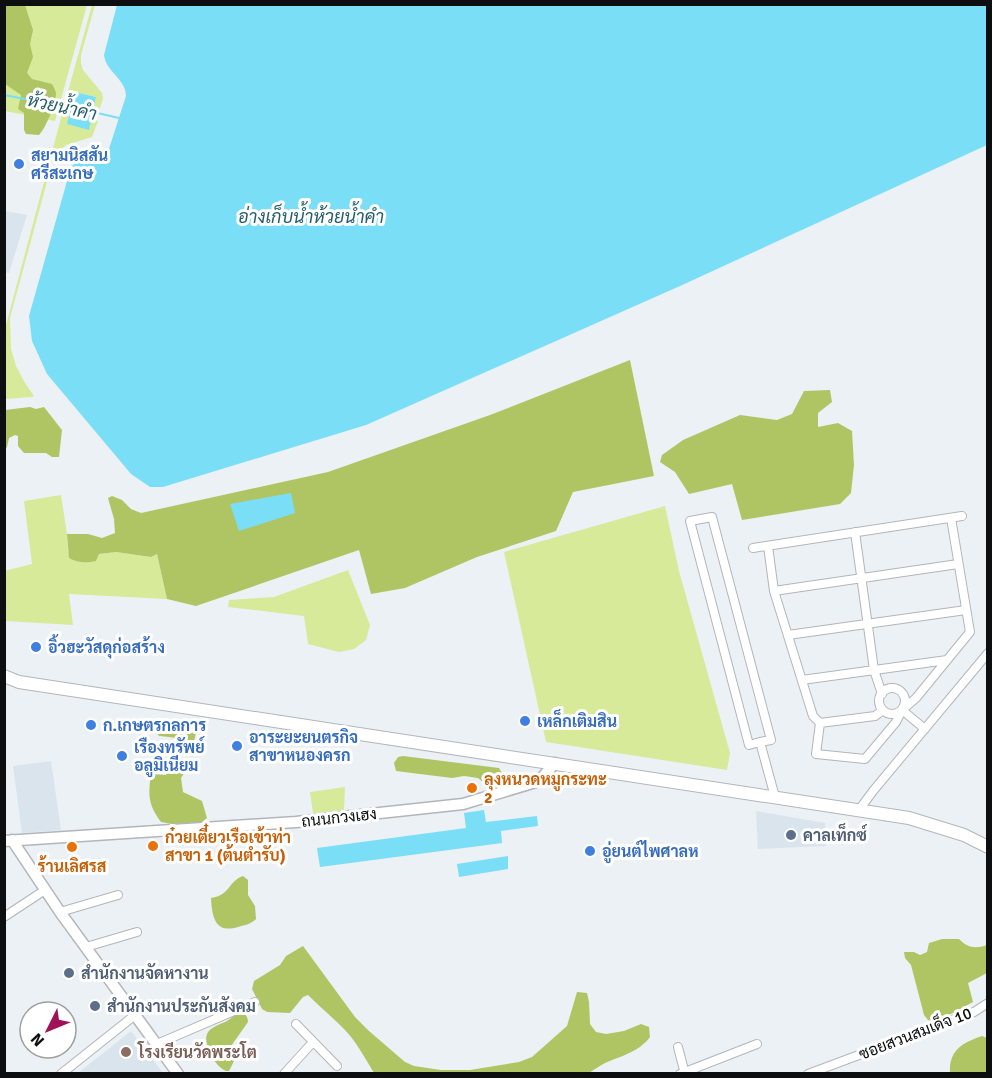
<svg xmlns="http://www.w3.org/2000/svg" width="992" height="1078" font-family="Signika,Sarabun,sans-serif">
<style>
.built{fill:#d9e4ec}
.green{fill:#d6ea9a}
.forest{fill:#afc564}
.water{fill:#7adef7}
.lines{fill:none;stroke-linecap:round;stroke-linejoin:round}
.stream{stroke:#7adef7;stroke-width:2}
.street-casing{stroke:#b2b6ba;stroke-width:10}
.secondary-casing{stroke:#b2b6ba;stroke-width:13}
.primary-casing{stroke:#b2b6ba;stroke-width:14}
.street{stroke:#fff;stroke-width:8}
.secondary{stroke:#fff;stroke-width:10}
.primary{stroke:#fff;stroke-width:12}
.shop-dot{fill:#3f7fe0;stroke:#fff;stroke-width:2}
.food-dot{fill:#e8710a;stroke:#fff;stroke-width:2}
.service-dot{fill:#5c6f8a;stroke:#fff;stroke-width:2}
.education-dot{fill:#8d6e63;stroke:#fff;stroke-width:2}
.labels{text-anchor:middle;stroke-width:6;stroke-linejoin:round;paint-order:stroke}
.shop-label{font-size:16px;font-weight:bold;fill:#366cbe;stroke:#fff;text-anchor:start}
.food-label{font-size:16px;font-weight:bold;fill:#c56008;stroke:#fff;text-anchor:start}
.street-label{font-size:16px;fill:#0c0e0f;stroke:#fff}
.service-label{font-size:16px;font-weight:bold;fill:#4e5e75;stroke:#fff;text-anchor:start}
.education-label{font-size:16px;font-weight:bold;fill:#785e54;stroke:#fff;text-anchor:start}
.water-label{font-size:18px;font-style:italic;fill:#265e6b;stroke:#fff}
</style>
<rect width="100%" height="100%" fill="#ecf1f5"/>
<path class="built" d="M5,211L27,215L9,273L5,272Z
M51,761L61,830L22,833L13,766Z
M756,811L825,823L826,846L758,849Z
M131,1031L163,1073H78Z"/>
<path class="green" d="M4,5H87L55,121L5,111Z
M92,5H95L81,55V63L83,70L102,93L103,98L100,108L94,106L96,97L75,92L72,103L65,102Z
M62,114L69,116L68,124L89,129L91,119L98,121L92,137L66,145L54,156L10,318L11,349L16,366L25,383L34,396L32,397L5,399V329Z
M61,495L67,534L68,551L96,561L99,554L116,552L151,557L157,554L167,599L69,594L73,625L5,621L4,571L32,564L24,501Z
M665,506L679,571L730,753L727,770L546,742L504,552Z
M348,570L370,625L366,640L354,649L339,652L308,644L304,616L228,607L229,600L274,597Z
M345,787L344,810L313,813L310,792Z"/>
<path class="forest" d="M5,4L25,5L33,30L30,44L33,57L27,73L32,79L52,84C54,87 55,90 56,93C56,103 46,128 39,135L26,134L24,130V113L18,109L21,95L5,84Z
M630,360L654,476L573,492L556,531L477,557L405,588L371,594L359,550L196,606L167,599L157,554L151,557L116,552L99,554L96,561C86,563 78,563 69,558L67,534H88L102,538L115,533L114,519L108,498L112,496L122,500L131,509L141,513L328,472L490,415Z
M830,390L832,402L818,413V427L838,423L852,431L854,465L851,493L840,504L742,520L732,484L689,494L675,472L660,462L662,455L683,440L740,415L777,420L792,414L804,391Z
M30,407L36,409L44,407L62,430L59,457H52L46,453H24L18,446V436L15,435L9,438L7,447L5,450V410Z
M156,719L191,721L194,723L196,732L193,747H190C176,736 176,738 159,736L151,725L152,722Z
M403,756L499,768L502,773V788L498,790L491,789L478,778L464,776L452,778L396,771L394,763L398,757Z
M170,760L182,761L188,767L181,778L183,792L202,801L207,818L198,825H178L161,822C148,805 148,795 151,774L166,775Z
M243,876L248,880V895L255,906L256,919C251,924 245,925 238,927C215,934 212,917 211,898C231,895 228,881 243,876Z
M942,939H959C968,948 975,949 987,945V973L968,983L973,1002L936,1022L928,1020L924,1015L911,965L905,958L904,952H914L920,955L927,952L929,943Z
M303,946L355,1017L369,1031L405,1062L414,1066L441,1070H470L519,1062L532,1057L567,1026L577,992L587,993L589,1002L590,1024L596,1032L606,1034L624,1031L641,1024L649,1027L650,1037C639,1052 621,1056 605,1063C599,1066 594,1070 589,1073H374C365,1058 356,1041 344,1029C332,1017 320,1007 308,995L303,997L290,1013L267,1012L262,1009L252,989L254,981L280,965L286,956Z
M242,1012C246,1014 248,1018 248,1022L229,1049L235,1059L229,1071H226C219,1068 214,1061 211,1054C201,1034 207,1029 225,1022C231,1019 235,1014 242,1012Z
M982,1036L987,1038V1073H950C949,1050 962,1043 982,1036Z"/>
<path class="water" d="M117,5H987V145L680,286L366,425L163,487H150L131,474L47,374L32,341L29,316L71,167L77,161L108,152L126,96C126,79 106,72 104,55Z
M75,92L96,97L89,130L67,124Z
M291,493L295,513L239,531L230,504Z
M484,810L486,822L537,816L538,826L501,831L502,843L320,867L317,848L466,828L464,813Z
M508,856V869L459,877L457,864Z"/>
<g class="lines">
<path class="stream" d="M4,95L72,108
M93,112L119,118"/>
<defs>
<path id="street" d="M855,532L874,670L882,694
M768,546L774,591L813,716L820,723L875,716L883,710
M753,548L962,516
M774,591L958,564
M788,635L966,610
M802,680L947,660
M879 701a13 13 0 1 1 26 0a13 13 0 1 1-26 0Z
M902,710L925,729
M820,723L816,754L865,759L896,722L902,710L916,698L970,632L951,518
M760,742L771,740L712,517L690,521L749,745L760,742L775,797
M859,810L873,791L988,653
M60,912L118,895
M4,917L45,890
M86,947L137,932
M296,1024L337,1066
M157,1044L255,1002
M678,1047L685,1074
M61,1074L135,1015
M284,1074L313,1042
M680,1074L757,1044
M808,1074L974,1012L988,1003"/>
<path id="secondary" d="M12,840L60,912L178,1074
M4,841L296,822L463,804L539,781L555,763"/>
<path id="primary" d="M4,676L19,682L909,818L964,835L988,847"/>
</defs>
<use href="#street" class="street-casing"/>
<use href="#secondary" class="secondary-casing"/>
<use href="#primary" class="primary-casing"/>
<use href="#street" class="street"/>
<use href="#secondary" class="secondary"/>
<use href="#primary" class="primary"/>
</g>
<g class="shop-dot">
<circle cx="19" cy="164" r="6"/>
<circle cx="36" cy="647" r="6"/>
<circle cx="525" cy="721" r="6"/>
<circle cx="91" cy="725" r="6"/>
<circle cx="237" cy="746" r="6"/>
<circle cx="122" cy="756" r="6"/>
<circle cx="590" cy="851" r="6"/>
</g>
<g class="food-dot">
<circle cx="472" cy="788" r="6"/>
<circle cx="153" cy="846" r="6"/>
<circle cx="72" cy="847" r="6"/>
</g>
<g class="service-dot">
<circle cx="791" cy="835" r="6"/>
<circle cx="69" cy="973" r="6"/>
<circle cx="95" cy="1006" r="6"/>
</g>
<circle class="education-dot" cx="126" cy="1052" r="6"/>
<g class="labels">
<g class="shop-label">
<text x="31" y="161">สยามนิสสัน<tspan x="31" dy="18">ศรีสะเกษ</tspan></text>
<text x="48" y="653">อิ้วฮะวัสดุก่อสร้าง</text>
<text x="537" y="727">เหล็กเติมสิน</text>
<text x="103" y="731">ก.เกษตรกลการ</text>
<text x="249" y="743">อาระยะยนตรกิจ<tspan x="249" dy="18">สาขาหนองครก</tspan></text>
<text x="134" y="753">เรืองทรัพย์<tspan x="134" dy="18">อลูมิเนียม</tspan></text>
<text x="602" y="857">อู่ยนต์ไพศาลห</text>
</g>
<g class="food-label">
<text x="484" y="785">ลุงหนวดหมูกระทะ<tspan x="484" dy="18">2</tspan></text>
<text x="165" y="843">ก๋วยเตี๋ยวเรือเข้าท่า<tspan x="165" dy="18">สาขา 1 (ต้นตำรับ)</tspan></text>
<text x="72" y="872" text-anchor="middle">ร้านเลิศรส</text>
</g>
<g class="street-label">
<text transform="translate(339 817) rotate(-6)" y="6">ถนนกวงเฮง</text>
<text transform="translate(915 1033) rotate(-21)" y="6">ซอยสวนสมเด็จ 10</text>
</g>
<g class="service-label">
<text x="803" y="841">คาลเท็กซ์</text>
<text x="81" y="979">สำนักงานจัดหางาน</text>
<text x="107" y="1012">สำนักงานประกันสังคม</text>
</g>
<g class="education-label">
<text x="138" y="1058">โรงเรียนวัดพระโต</text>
</g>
<g class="water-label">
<text transform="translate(62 107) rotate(12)" y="6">ห้วยน้ำคำ</text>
<text x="311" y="223">อ่างเก็บน้ำห้วยน้ำคำ</text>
</g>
</g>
<rect width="992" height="1078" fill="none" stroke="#0c0e0f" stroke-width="12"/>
<g transform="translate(48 1030) rotate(227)"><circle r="28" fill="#ffffff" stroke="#9e9f9f" stroke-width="1.5"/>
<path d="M0-4.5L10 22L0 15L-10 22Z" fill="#a11158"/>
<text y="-9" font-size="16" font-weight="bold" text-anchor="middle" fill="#0c0e0f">N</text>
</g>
</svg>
